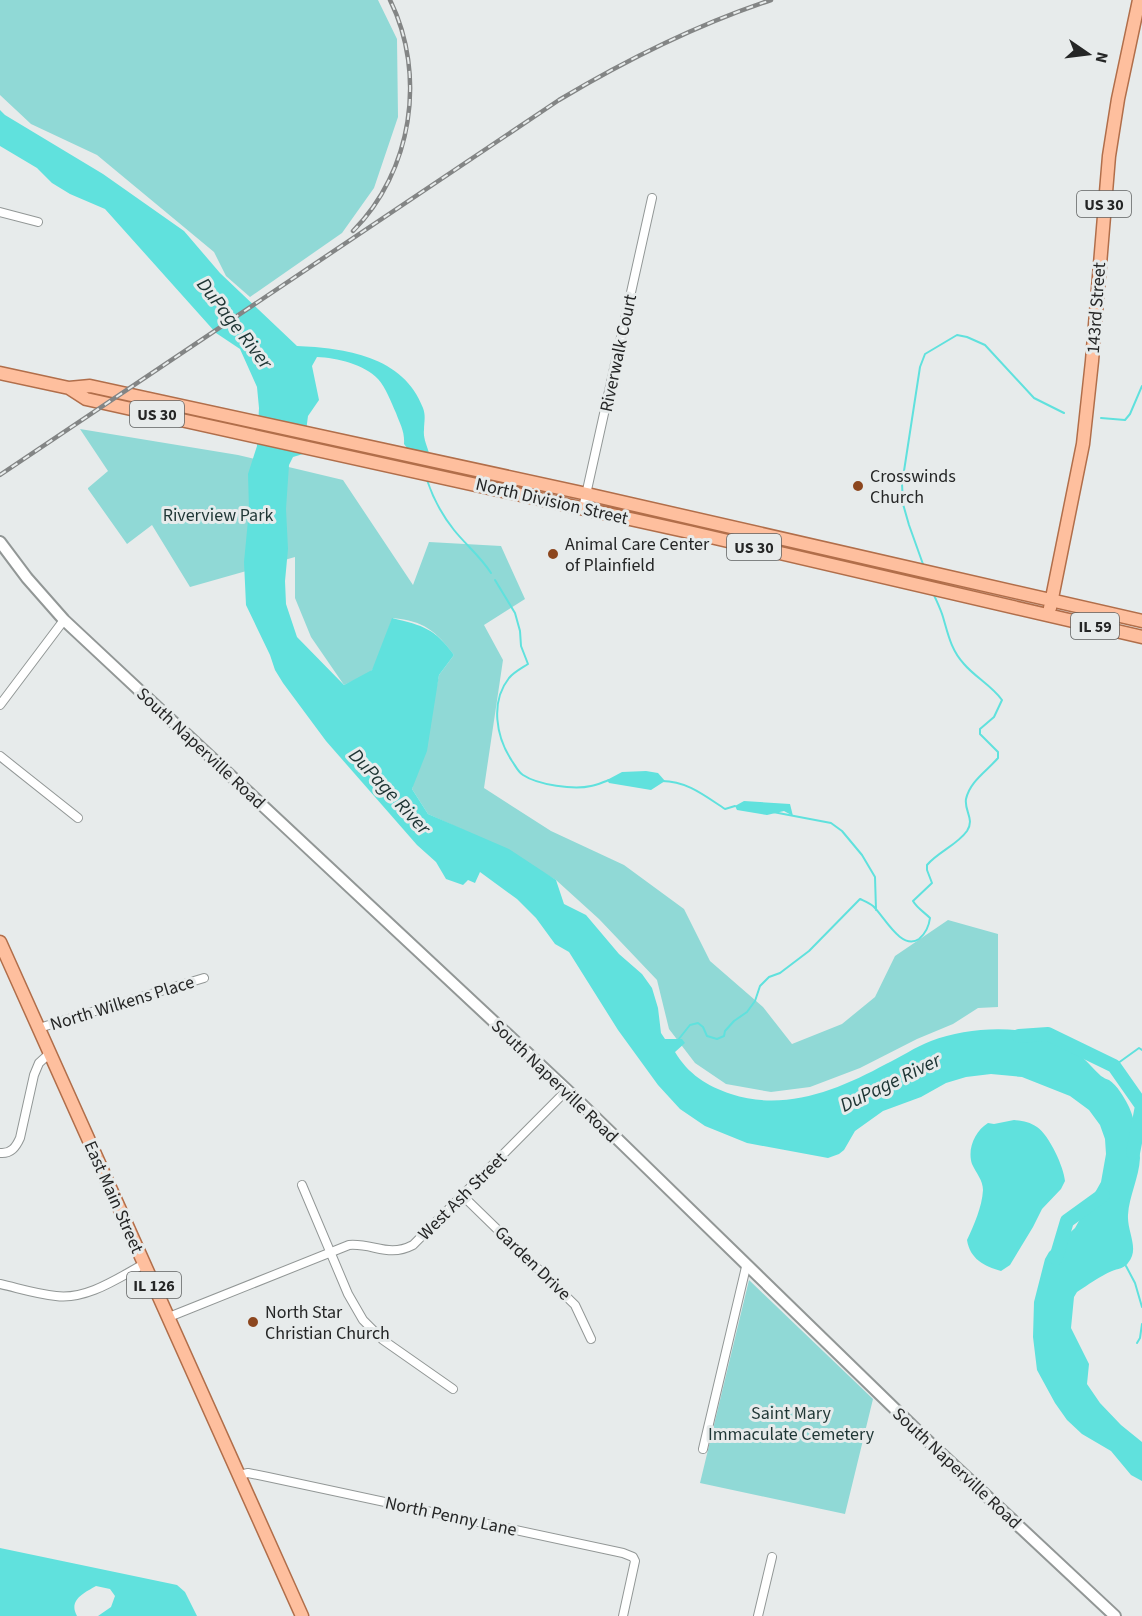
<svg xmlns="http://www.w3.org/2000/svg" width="1142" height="1616" font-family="'Source Sans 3',sans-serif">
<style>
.green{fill:#90d9d6}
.water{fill:#60e1dd}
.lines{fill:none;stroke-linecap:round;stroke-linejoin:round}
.stream{stroke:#60e1dd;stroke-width:2}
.river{stroke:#60e1dd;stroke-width:14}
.minor-casing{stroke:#929796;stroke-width:10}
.secondary-casing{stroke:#929796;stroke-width:14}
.primary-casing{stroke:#b16e4a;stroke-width:15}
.minor{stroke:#fff;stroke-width:8}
.secondary{stroke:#fff;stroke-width:10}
.primary{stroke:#febf9e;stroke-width:12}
.rail-casing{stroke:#838585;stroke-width:4.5}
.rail{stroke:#e7ebeb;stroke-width:2;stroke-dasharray:7;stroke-linecap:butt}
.poi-dot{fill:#8c461e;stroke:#e7ebeb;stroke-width:2}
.labels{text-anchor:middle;stroke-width:6;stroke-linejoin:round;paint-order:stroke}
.shield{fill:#e7ebeb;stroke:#5f6161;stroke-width:1.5}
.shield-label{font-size:16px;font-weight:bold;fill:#252626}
.street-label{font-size:18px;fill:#252626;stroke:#e7ebeb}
.poi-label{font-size:18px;fill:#252626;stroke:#e7ebeb;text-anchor:start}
.park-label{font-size:18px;fill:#1f3635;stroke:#e7ebeb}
.water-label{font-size:20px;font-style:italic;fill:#1c3332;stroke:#e7ebeb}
</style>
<rect width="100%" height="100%" fill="#e7ebeb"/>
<path class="green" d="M0,0H378L397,39L398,117L374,188L342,233L250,297L226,276L214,252L97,155L31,124L0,95Z
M80,429L238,455L343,480L413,585L429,542L501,546L525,599L484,625L503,660L484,788L551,831L624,865L684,909L710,961L763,1007L792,1044L842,1024L875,997L895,956L948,920L998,934V1007L978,1008L953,1024L917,1039L860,1068L810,1087L771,1092L726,1084L695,1063L669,1029L657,980L599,919L556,880L494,844L428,814L412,789L430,718L439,675L454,655C436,631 424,621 393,618C385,632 382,663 370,672C362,677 352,681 344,685L311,637L295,598V557L190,587L152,525L127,544L88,489V488L108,471Z
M749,1280L873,1399L845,1514L700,1483Z"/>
<path class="water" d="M0,110L5,115L103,174L184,231L220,273L297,346C344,348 404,356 423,408C426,416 424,422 424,430C423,438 427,446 429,453L407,448L404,444C405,432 400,424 396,413C391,402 386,388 378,379C364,364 337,358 317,357L312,366L319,400L308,416L303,454L293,457L289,465L286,509L288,549L285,581L286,604L297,637L344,685L372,670L392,618C424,626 434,628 454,655L439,675L427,751L412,789L428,814L509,849L556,880L564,904L586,915L619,954L642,974L652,988L658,1008L661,1033L665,1039H682L685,1043L675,1052C688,1074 707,1086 731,1094C785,1112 838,1090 886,1064C901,1057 915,1047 931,1041C960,1030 998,1026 1029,1032C1046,1035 1070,1045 1082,1057C1089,1063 1094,1070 1101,1076C1104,1078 1106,1079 1109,1080C1117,1085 1124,1097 1128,1105C1134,1116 1140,1145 1140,1158C1139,1178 1129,1196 1128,1215C1127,1232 1140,1249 1128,1263C1125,1268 1117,1269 1112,1271C1100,1276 1088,1285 1077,1292L1074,1297L1071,1328L1089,1364L1087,1384L1100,1403L1121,1425L1142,1442V1481L1131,1475L1111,1451L1082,1434L1067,1420L1055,1403L1037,1370L1033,1337L1034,1302L1045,1259L1049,1252L1075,1228L1101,1182L1106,1154L1105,1139L1100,1125L1089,1110L1070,1096L1022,1077L991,1074L966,1077L946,1083L921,1097L883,1111L855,1131L844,1150L839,1154L828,1158L747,1143L705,1126L680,1109L658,1085L618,1030L569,952L555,944L536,918L517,899L480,872L475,883L468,880L463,885L446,879L436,862L417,845L326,741L283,683L275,670L270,655L246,605L244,562L249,510L248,474L257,446L259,408L257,387L240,349L216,333L105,209L70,194L52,183L37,168L0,146Z
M646,771L658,773L665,781L651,790L609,783L607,780L622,772Z
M744,801L790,804L793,816L784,811L767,815L737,810L735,806Z
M1014,1120C1023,1121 1030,1122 1037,1127C1049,1135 1064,1167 1065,1181L1061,1189L1042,1209L1033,1227L1010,1265L1001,1271C984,1266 970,1259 967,1240C974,1225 982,1207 983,1190C983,1180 976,1173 972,1164C967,1149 975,1131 988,1123L994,1124Z
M0,1548L177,1585L185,1592L197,1616H98L111,1607L115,1596L110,1589L96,1586C84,1593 68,1600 77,1616H0Z"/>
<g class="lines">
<path class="stream" d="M1101,418L1125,420L1130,414L1142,386
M427,480C433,498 442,515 454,530C466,545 481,557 491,573
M924,567L909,525L903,504L902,484L920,367L925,354L957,335L967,337L985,345L1034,398L1064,413
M495,580L515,613L520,631L521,646L528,664C522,668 514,672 509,678C490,702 496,737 512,761C515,765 518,772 523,775C538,785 574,790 591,786C597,785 603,782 609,780
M662,781C687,781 705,796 725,809L735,806
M773,812L831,823L842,831L862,855L875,877L876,910
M678,1040L690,1025L698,1023L703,1027L707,1036L717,1039L724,1036L725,1031L734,1021L747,1012L755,1001L760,986L769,977L780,973L809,951L860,899C864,901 869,903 873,906C884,916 901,951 919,939C925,934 929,926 930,918C924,912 917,908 913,901L932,883L927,870V865C938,852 957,845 967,831C975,819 964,811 966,799C970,781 987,771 998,758V752L980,734V729L994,717L1002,700C992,686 975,677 964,664C951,650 948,634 943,617C941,610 937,602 934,595
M1114,1066L1139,1048L1142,1050
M1126,1266L1135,1283L1142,1307
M1137,1343L1140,1338L1142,1324"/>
<path class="river" d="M1019,1036L1048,1034L1114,1066L1142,1106
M1133,1153L1142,1106
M1056,1258L1067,1221L1103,1195"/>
<defs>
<path id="minor" d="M0,212L38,222
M583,508L652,198
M0,705L64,620
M0,756L78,818
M39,1028L204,978
M0,1153C11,1154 16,1147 20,1138L34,1075L39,1063L50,1053
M302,1185L348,1294L363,1320L383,1340L453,1389
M463,1196L575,1305L591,1339
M0,1284C18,1288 37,1294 56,1296C87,1300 118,1278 144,1264
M169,1317L349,1245C374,1243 388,1258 413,1245L567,1090
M703,1449L746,1267
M239,1475L248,1473L268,1477L623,1553L633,1557L635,1561L623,1616
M758,1616L772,1557"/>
<path id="secondary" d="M0,542L27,578L64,620L567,1090L932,1445L1115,1616"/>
<path id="primary" d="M0,373L69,388L90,386L587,494L1142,621
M69,388L86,399L689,532L1142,637
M1050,608L1083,444L1092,361L1109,156L1118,99L1139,0
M0,942L302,1616"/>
</defs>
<use href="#minor" class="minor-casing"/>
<use href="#secondary" class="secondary-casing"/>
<use href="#primary" class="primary-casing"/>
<use href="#minor" class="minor"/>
<use href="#secondary" class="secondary"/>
<use href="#primary" class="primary"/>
<defs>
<path id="rail" d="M353,231C412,172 427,75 390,0
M0,475L559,100C626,60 696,25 771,0"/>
</defs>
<use href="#rail" class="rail-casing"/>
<use href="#rail" class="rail"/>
</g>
<g class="poi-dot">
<circle cx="858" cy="486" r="6"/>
<circle cx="553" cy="554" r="6"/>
<circle cx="253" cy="1322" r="6"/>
</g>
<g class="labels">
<g class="shield">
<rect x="1077" y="191" width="54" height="26" rx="4.5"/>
<rect x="130" y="401" width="54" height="26" rx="4.5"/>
<rect x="727" y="534" width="54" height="26" rx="4.5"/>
<rect x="1071" y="613" width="48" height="26" rx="4.5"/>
<rect x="127" y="1272" width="54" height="26" rx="4.5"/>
</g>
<g class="shield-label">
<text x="1104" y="210">US 30</text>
<text x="157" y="420">US 30</text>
<text x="754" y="553">US 30</text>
<text x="1095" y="632">IL 59</text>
<text x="154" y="1291">IL 126</text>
</g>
<g class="street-label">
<text transform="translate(1096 308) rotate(-86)" y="6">143rd Street</text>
<text transform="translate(618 353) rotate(-78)" y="6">Riverwalk Court</text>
<text transform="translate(552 501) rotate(13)" y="6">North Division Street</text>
<text transform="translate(201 748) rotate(43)" y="6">South Naperville Road</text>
<text transform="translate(122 1003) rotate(-17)" y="6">North Wilkens Place</text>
<text transform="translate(555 1081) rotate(44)" y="6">South Naperville Road</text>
<text transform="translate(462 1196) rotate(-45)" y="6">West Ash Street</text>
<text transform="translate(114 1197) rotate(66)" y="6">East Main Street</text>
<text transform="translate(533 1263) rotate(44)" y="6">Garden Drive</text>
<text transform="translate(957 1468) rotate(43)" y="6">South Naperville Road</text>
<text transform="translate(451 1516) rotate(12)" y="6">North Penny Lane</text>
</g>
<g class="poi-label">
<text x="870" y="482">Crosswinds<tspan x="870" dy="21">Church</tspan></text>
<text x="565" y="550">Animal Care Center<tspan x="565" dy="21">of Plainfield</tspan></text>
<text x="265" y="1318">North Star<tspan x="265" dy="21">Christian Church</tspan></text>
</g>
<g class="park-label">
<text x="218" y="521">Riverview Park</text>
<text x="791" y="1419">Saint Mary<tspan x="791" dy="21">Immaculate Cemetery</tspan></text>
</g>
<g class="water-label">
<text transform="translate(235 323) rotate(52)" y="7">DuPage River</text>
<text transform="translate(390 791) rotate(47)" y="7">DuPage River</text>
<text transform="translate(890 1082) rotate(-26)" y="7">DuPage River</text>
</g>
</g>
<g transform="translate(1088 54) rotate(104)" stroke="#e7ebeb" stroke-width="4.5" paint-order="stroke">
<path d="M0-4.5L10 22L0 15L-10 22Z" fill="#252626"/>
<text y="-9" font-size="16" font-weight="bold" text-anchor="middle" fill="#252626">N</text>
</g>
</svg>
